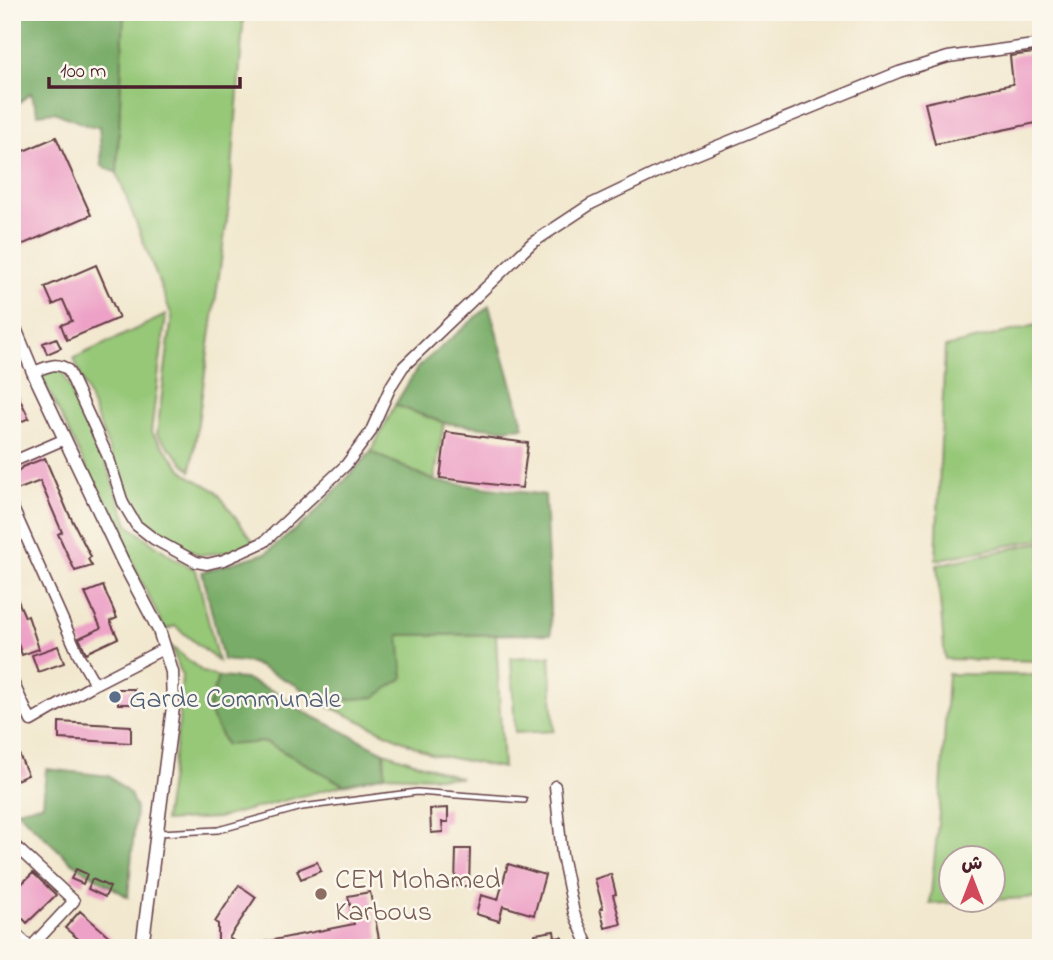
<svg xmlns="http://www.w3.org/2000/svg" width="1053" height="960" font-family="'Indie Flower','Playpen Sans Arabic',sans-serif">
<style>
.green{fill:#96c878;stroke:#707452;stroke-width:2}
.forest{fill:#78ac68;stroke:#61664a;stroke-width:2}
.building{fill:#eda1c6}
.lines{fill:none;stroke-linecap:round;stroke-linejoin:round}
.service-casing{stroke:#633d44;stroke-width:8}
.minor-casing{stroke:#633d44;stroke-width:13}
.tertiary-casing{stroke:#633d44;stroke-width:15}
.service{stroke:#fff;stroke-width:5}
.minor{stroke:#fff;stroke-width:10}
.tertiary{stroke:#fff;stroke-width:12}
.service-dot{fill:#5c6f8a;stroke:#fbf7ec;stroke-width:2.5}
.education-dot{fill:#8d6e63;stroke:#fbf7ec;stroke-width:2.5}
.labels{text-anchor:middle;stroke-width:5;stroke-linejoin:round;paint-order:stroke}
.service-label{font-size:28px;fill:#4e5e75;stroke:#fbf7ec;text-anchor:start}
.education-label{font-size:28px;fill:#785e54;stroke:#fbf7ec;text-anchor:start}
</style>
<rect width="100%" height="100%" fill="#fbf7ec"/>
<filter id="ink" filterUnits="userSpaceOnUse"><feTurbulence type="fractalNoise" baseFrequency=".0143" numOctaves="2"/><feDisplacementMap in="SourceGraphic" scale="14" xChannelSelector="R" yChannelSelector="G"/><feConvolveMatrix kernelMatrix="1 2 1 2 8 2 1 2 1" color-interpolation-filters="sRGB"/></filter>
<filter id="wash" filterUnits="userSpaceOnUse"><feTurbulence type="fractalNoise" baseFrequency=".00686" numOctaves="4" result="noise"/><feDisplacementMap in="SourceGraphic" scale="28" xChannelSelector="R" yChannelSelector="G"/><feGaussianBlur stdDeviation="1.57" result="paint"/><feColorMatrix in="noise" values="0 0 0 0 0 0 0 0 0 0 0 0 0 0 0 0 0 1.4 0 .05"/><feComposite in="paint" operator="in"/></filter>
<g filter="url(#wash)">
<rect width="100%" height="100%" fill="#f2e8cf"/>
<path class="green" d="M124,12H244L230,198L191,471L157,434L172,316L117,173Z
M166,315L151,432L186,474L216,491L253,541L236,551L199,555L158,533L129,502L74,358Z
M1041,324V539L936,560L945,347Z
M56,368L62,371L107,467L129,526L175,559L196,570L218,661L175,626L165,630L41,375Z
M395,405L444,423L434,481L371,452Z
M1041,542V661L945,659L937,565Z
M399,635H496L503,768L431,754L319,702L375,697Z
M171,646L203,672L218,677L208,710L225,744L266,742L344,785L218,818L164,821L179,723L182,675Z
M550,656L554,731L515,733L511,658Z
M948,674L1041,675V897L994,900L993,858H951V900L982,901L930,904L941,792Z
M384,752L461,778L385,775Z"/>
<path class="forest" d="M12,12H124L117,173L102,166L99,126L91,127L54,112L38,114L31,93L12,108Z
M489,306L524,427L501,429L444,423L395,405L418,367Z
M371,452L434,481L545,495L551,634L399,635L403,678L375,697L319,702L296,685L252,663L223,660L202,572L266,553L311,517Z
M218,677L245,679L278,693L298,709L384,752L385,775L344,785L266,742L226,745L208,710Z
M46,769L109,776L130,794L136,809L128,897L71,862L16,810L43,804Z"/>
<g id="blocks">
<path class="building" d="M1041,52V122L935,144L925,103L1013,84L1010,56Z
M56,137L91,215L12,249V156Z
M96,265L119,318L67,340L61,325L72,321L63,300L53,305L45,287Z
M56,338L61,348L47,354L43,343Z
M12,383L29,418L12,426Z
M446,432L528,443L522,488L440,478Z
M45,458L67,510L91,557L88,559L92,566L75,571L58,534L62,532L40,481L17,490L12,479L22,467Z
M103,586L117,618L110,621L118,638L86,653L79,638L101,628L85,593Z
M12,587L25,617L28,616L39,649L22,655L12,627Z
M58,646L64,663L38,672L32,655Z
M118,689H134L133,704H118Z
M59,722L131,726V743L59,739Z
M12,738L28,775L12,782Z
M448,808V822H442L443,832L431,833L430,809Z
M456,849H470L469,886H455Z
M317,862L321,871L301,879L297,870Z
M508,864L545,875L534,915L503,906L499,921L476,914L481,895L498,900Z
M76,869L87,874L83,884L71,879Z
M33,873L56,895L27,923L12,907V893Z
M611,874L616,894L613,895L621,924L605,928L600,909L603,908L595,879Z
M92,879L110,887L105,897L88,889Z
M239,885L256,897L229,938L244,948H218V924L215,922Z
M370,892L379,939L346,945L347,948H258V943L354,924L348,896Z
M80,911L111,938L109,948H81L82,942L65,928Z
M554,931L555,938L562,937L564,948H534L535,934Z"/>
</g>
</g>
<g filter="url(#ink)">
<use href="#blocks" fill-opacity="0" stroke="#633d44" stroke-width="2"/>
<g class="lines">
<defs>
<path id="service" d="M159,833L218,830L302,807L417,792L524,800"/>
<path id="minor" d="M33,372C46,368 56,360 68,370L109,459L123,503L136,525L154,539L196,562L207,564L224,560L264,542L346,465L370,433L391,386L403,367L532,243L591,204L683,160L899,72L948,57L1041,44
M12,462L65,439
M12,506L79,656L95,684
M12,680L31,721L95,684L165,648
M555,786L562,855L574,913L589,948
M12,843L74,901L30,948
M12,930L30,947"/>
<path id="tertiary" d="M12,321L33,372L123,562L159,630L172,672L173,707L142,948"/>
</defs>
<use href="#service" class="service-casing"/>
<use href="#minor" class="minor-casing"/>
<use href="#tertiary" class="tertiary-casing"/>
<use href="#service" class="service"/>
<use href="#minor" class="minor"/>
<use href="#tertiary" class="tertiary"/>
</g>
</g>
<circle class="service-dot" cx="115" cy="697" r="7"/>
<circle class="education-dot" cx="321" cy="894" r="7"/>
<g class="labels">
<g class="service-label">
<text x="129" y="707">Garde Communale</text>
</g>
<g class="education-label">
<text x="335" y="888">CEM Mohamed<tspan x="335" dy="32">Karbous</tspan></text>
</g>
</g>
<rect width="1053" height="960" fill="none" stroke="#fbf7ec" stroke-width="42"/>
<g transform="translate(972 879)"><circle r="33" fill="#fbf7ec" stroke="#b4a19f" stroke-width="2"/>
<path d="M0-5L12 26L0 18L-12 26Z" fill="#d1495b"/>
<text y="-10" font-size="19" font-weight="bold" text-anchor="middle" fill="#4a1f2b">ش</text>
</g>
<path d="M49 77v10h191v-10" fill="none" stroke="#4a1f2b" stroke-width="3.5"/>
<text x="60" y="77" font-size="21" fill="#4a1f2b" stroke="#fbf7ec" stroke-width="5" paint-order="stroke">100 m</text>
</svg>
